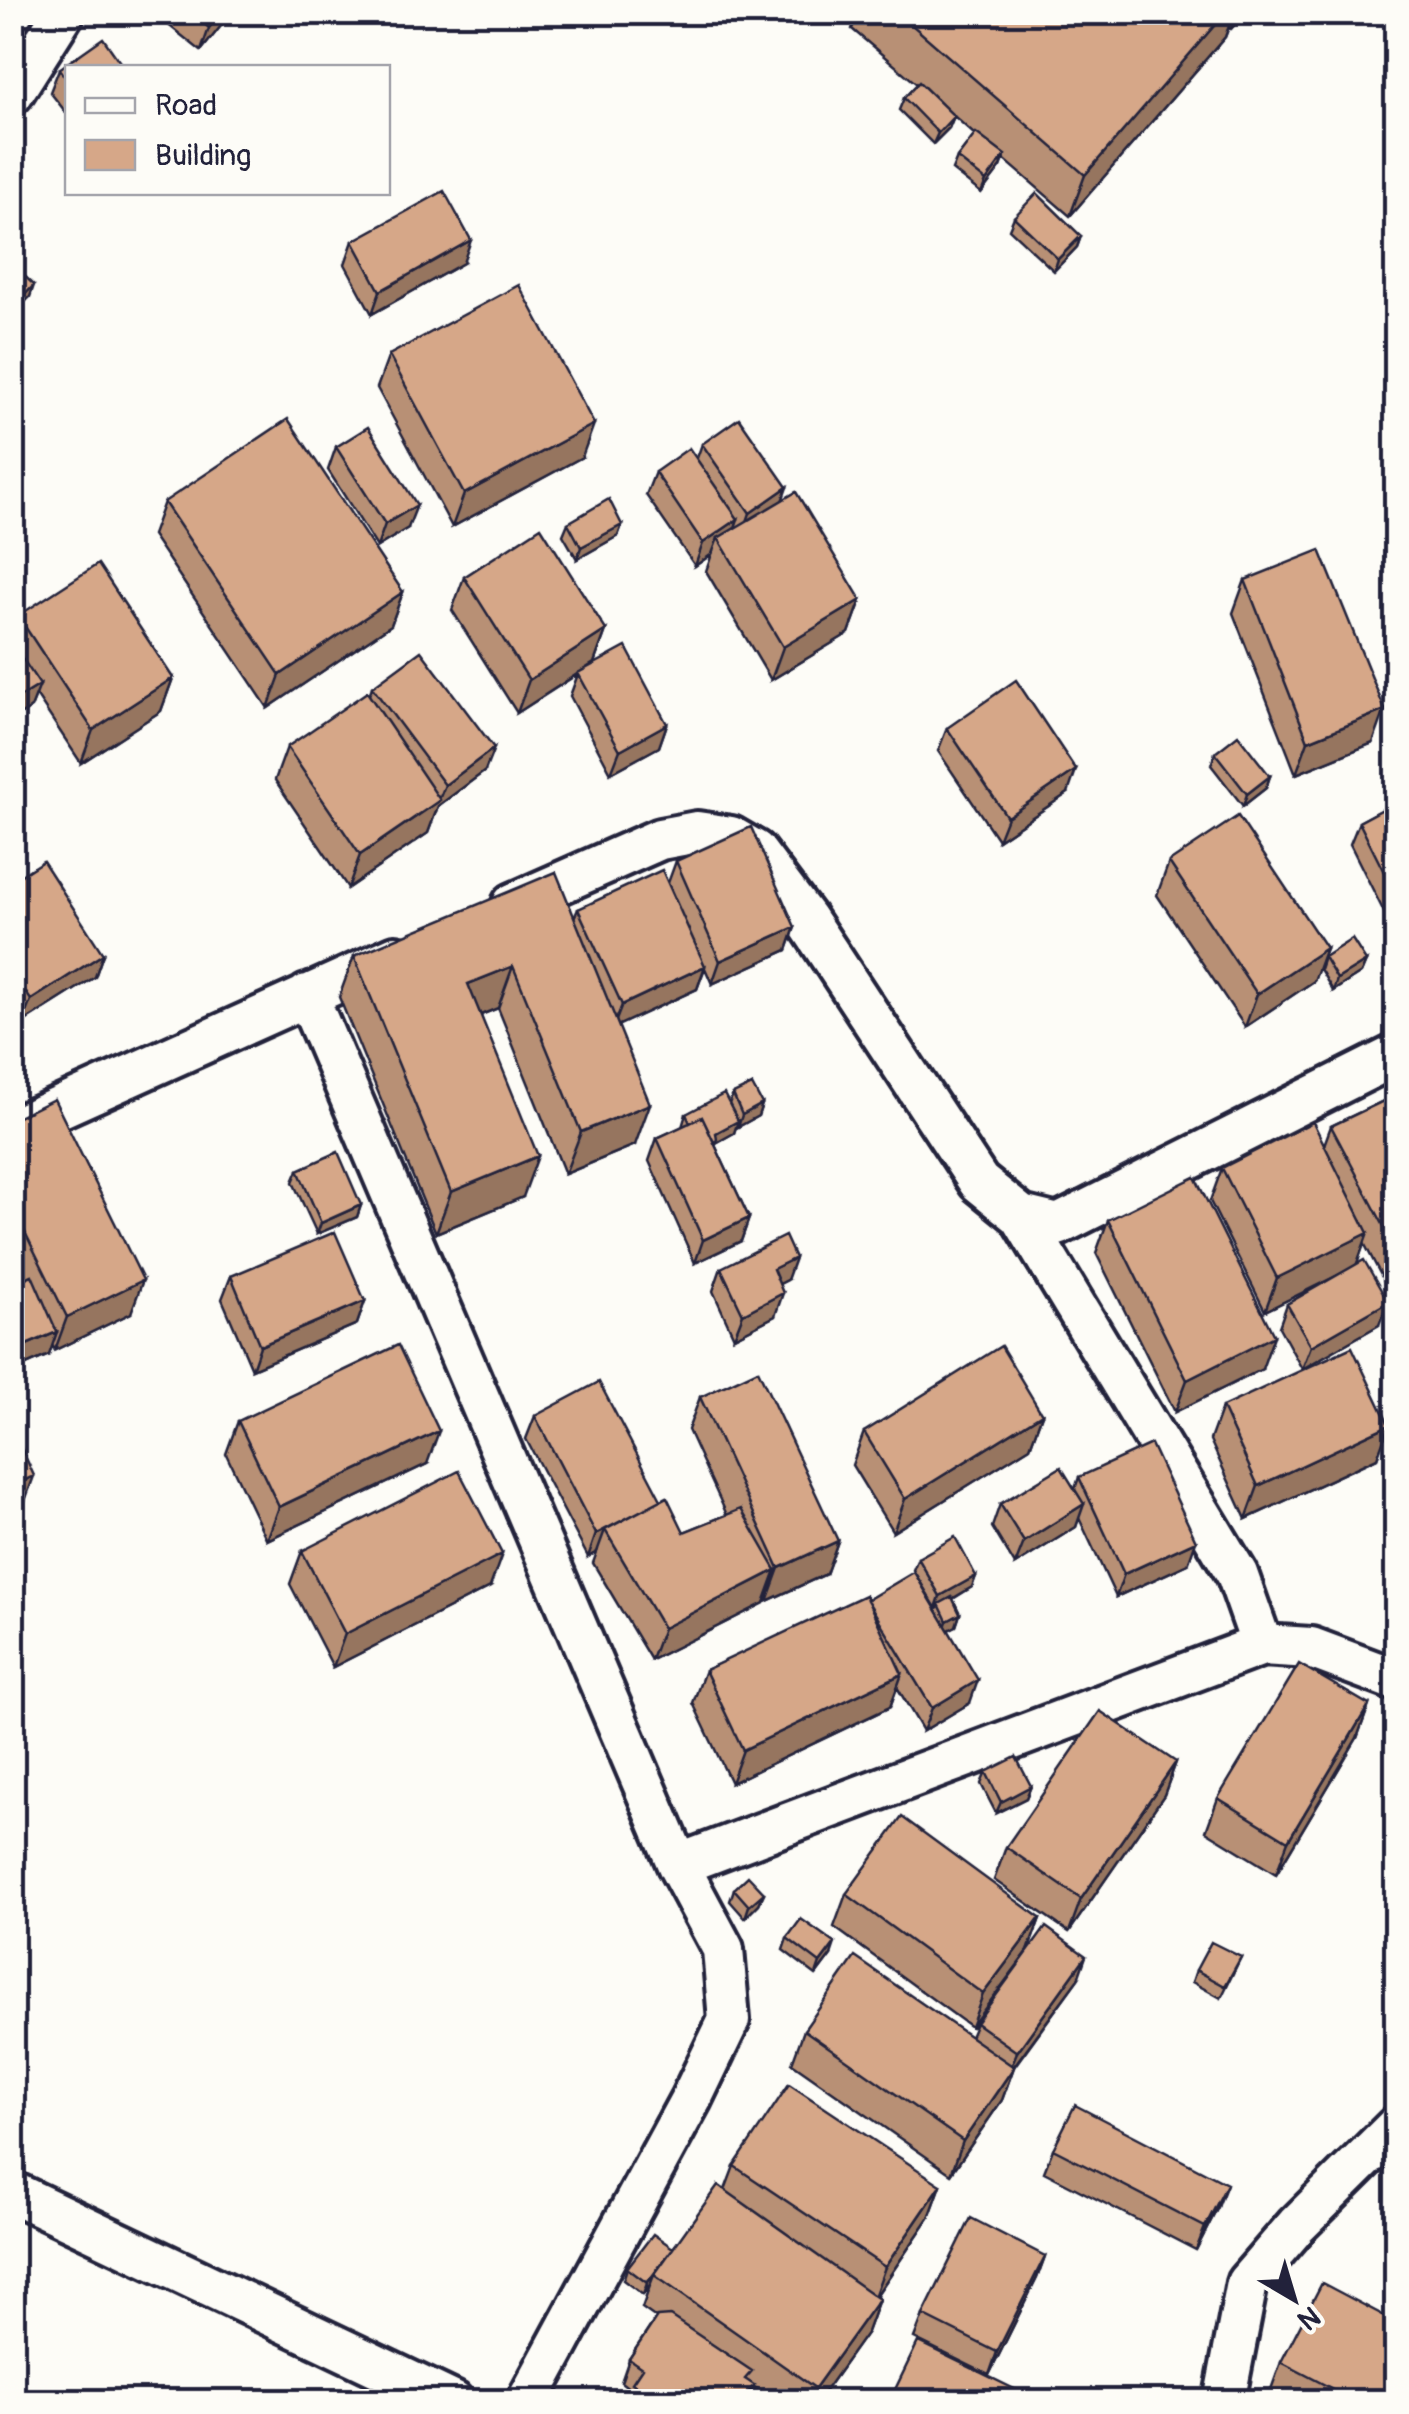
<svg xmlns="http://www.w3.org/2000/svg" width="1409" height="2414" font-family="Pangolin,sans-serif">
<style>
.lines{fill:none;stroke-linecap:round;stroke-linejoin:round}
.street-casing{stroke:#22223b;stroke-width:48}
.street{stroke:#fdfcf7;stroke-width:40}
.wall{fill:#b89075;stroke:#22223b;stroke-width:2.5}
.shaded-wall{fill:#96755f;stroke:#22223b;stroke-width:2.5}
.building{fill:#d6a788;stroke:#22223b;stroke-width:2.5}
</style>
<rect width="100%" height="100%" fill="#fdfcf7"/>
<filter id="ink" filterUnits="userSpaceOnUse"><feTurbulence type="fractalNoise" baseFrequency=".01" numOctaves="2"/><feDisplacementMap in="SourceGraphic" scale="20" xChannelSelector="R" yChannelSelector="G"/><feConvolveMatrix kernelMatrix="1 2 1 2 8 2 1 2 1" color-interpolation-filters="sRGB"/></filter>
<g filter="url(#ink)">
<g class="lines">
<defs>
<path id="street" d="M12,94L64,12
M513,904L660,839L697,832L731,837L755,851L806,919L979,1182L1021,1216L1237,1574L1262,1645
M307,995L678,1865L723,1949L729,2020L691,2099L527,2402
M12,1129L396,956
M1021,1216L1058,1225L1396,1055
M678,1865L1262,1645L1311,1648L1396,1680
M12,2192L453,2402
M1224,2402L1247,2283L1297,2225L1396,2127"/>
</defs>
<use href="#street" class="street-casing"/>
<use href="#street" class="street"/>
</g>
<path class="wall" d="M164,12H232L201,51L161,19Z
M858,12H1246L1231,29L1229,27L1225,37L1070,216L1004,159L1001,167L981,193L952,170L957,158L975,135L954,116L949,128L933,144L899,110L904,98L917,84L852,29Z
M68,68V115L50,92L59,69Z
M1014,217L1081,236L1077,247L1054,271L1009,229Z
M353,241L463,263L372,314L345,264Z
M389,355L582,457L452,527L377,388Z
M702,444L783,500L861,600L849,633L771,680L706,571L712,554L695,566L646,495L655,472L697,458Z
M336,447L408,528L377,547L328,470Z
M164,502L403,592L391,625L268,708L152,535Z
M568,523L622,525L618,536L577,559L563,535Z
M464,577L606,630L594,663L585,670L667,724L659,747L611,773L570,696L578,674L517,713L452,610Z
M1245,580L1373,743L1296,774L1233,613Z
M18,616L173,678L161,711L81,763L36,695L31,708L12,720V631Z
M372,687L485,771L438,806L428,833L348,888L275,780L287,747L369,695Z
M947,728L1068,793L998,840L938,751Z
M1215,753L1270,776L1266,788L1243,806L1211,765Z
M1396,802V936L1350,844L1359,822Z
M676,861L795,927L787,950L712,984L705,968L697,989L618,1025L635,1145L565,1174L498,1008L481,1015L523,1197L436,1233L339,997L354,956L574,918L578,909L668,883Z
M1169,862L1326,948L1314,981L1245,1027L1157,895Z
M12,881L103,954L95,977L22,1023L12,1008Z
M1324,957L1366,961L1361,973L1333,991L1320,969Z
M733,1094L762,1104L758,1116L738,1127L737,1124L734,1133L716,1143L715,1145L749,1218L741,1241L695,1263L649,1161L657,1138L682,1127L686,1114L729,1104Z
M1396,1095V1304L1364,1243L1357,1264L1379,1325L1302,1369L1279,1327L1287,1304L1338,1275L1265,1311L1210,1201L1222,1168L1324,1145L1331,1126Z
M12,1120L131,1313L55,1350L52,1345L49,1355L12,1371V1284L21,1280L12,1264Z
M298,1170L361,1205L357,1217L317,1234L293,1182Z
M1108,1220L1262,1369L1175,1412L1096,1253Z
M721,1268L787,1280L779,1284L775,1316L734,1337L713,1291Z
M231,1276L365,1301L357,1324L252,1369L222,1299Z
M700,1397L838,1541L826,1574L767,1601L766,1598L764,1603L651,1660L593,1563L597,1552L588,1557L526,1439L535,1416L661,1500L684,1532L727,1515L688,1430Z
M1222,1407L1389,1425L1377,1458L1246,1519L1210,1440Z
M1042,1414L1030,1447L893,1532L852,1465L864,1432Z
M238,1421L427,1464L267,1540L226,1454Z
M1079,1477L1188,1564L1116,1597L1079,1518L1076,1527L1015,1565L992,1527L1000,1504L1075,1489Z
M302,1551L490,1587L333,1667L290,1584Z
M918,1558L976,1576L972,1587L953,1599L960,1614L956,1626L948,1630L970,1703L923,1731L897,1687L890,1707L731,1783L693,1703L705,1670L867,1601L936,1610L938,1607L936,1608L913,1570Z
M1369,1705L1357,1738L1276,1874L1206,1831L1218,1798Z
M1176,1762L1164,1795L1069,1932L994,1880L1006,1847Z
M986,1772L1031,1786L1026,1798L996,1813L981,1784Z
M734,1889L764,1893L759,1904L745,1918L730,1901Z
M846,1894L1040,1918L1028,1951L971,2027L834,1927Z
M787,1938L831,1955L816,1975L783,1950Z
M1241,1957L1221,1998L1192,1982L1196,1970Z
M1078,1979L1014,2067L1002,2100L951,2174L792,2063L804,2030L970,2037L976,2023Z
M1053,2149L1218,2207L1196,2250L1044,2172Z
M734,2166L941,2185L929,2218L876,2296L879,2299L867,2332L817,2402H775L753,2386L748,2402H626L630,2389L621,2382L629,2359L656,2318L642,2308L651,2283L643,2295L623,2280L627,2268L673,2248L725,2190Z
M1045,2256L1037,2278L989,2375L914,2338L923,2315Z
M1281,2362L1396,2402H1282L1269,2395Z"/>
<path class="shaded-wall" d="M222,12H232L201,51L209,28Z
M1226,12H1234L1225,37L1070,216L1085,175Z
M1237,12H1246L1231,29Z
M954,116L949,128L933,144L938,133Z
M1005,155L1001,167L981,193L986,181Z
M1081,236L1077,247L1054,271L1058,259Z
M471,240L463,263L372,314L380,291Z
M34,285L30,297L12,315V308Z
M594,424L582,457L452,527L464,494Z
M787,487L779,510L742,536L750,513Z
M417,505L408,528L377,547L385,524Z
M738,519L730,542L718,538L712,554L695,566L703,543Z
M622,525L618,536L577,559L581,547Z
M403,592L391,625L268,708L280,675Z
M861,600L849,633L771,680L783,647Z
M606,630L594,663L517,713L529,680Z
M173,678L161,711L81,763L93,730Z
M40,685L31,708L12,720V702Z
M1385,710L1373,743L1296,774L1308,741Z
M667,724L659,747L611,773L620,750Z
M494,748L485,771L438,806L428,833L348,888L360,855L438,802L445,785Z
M1076,770L1068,793L998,840L1007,817Z
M1270,776L1266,788L1243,806L1247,794Z
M795,927L787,950L712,984L720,961Z
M1326,948L1314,981L1245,1027L1257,994Z
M103,954L95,977L22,1023L31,1000Z
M1366,961L1361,973L1333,991L1337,979Z
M513,966L498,1008L453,1026L468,984Z
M705,966L697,989L613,1028L622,1005Z
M650,1104L635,1145L565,1174L581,1132Z
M762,1104L758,1116L738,1127L742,1115Z
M738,1121L734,1133L716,1143L713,1151L716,1133Z
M538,1156L523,1197L436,1233L451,1192Z
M361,1205L357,1217L317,1234L321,1223Z
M749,1218L741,1241L695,1263L703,1240Z
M1368,1233L1356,1266L1265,1311L1277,1278Z
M795,1258L787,1280L764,1292L773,1269Z
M143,1280L131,1313L55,1350L67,1317Z
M783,1293L775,1316L734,1337L743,1314Z
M365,1301L357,1324L252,1369L260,1346Z
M1388,1302L1379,1325L1302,1369L1311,1346Z
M57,1332L49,1355L12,1371V1351Z
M1274,1336L1262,1369L1175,1412L1187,1380Z
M1042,1414L1030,1447L893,1532L905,1499Z
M1389,1425L1377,1458L1246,1519L1258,1486Z
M439,1431L427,1464L267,1540L279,1507Z
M34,1476L22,1509L12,1514V1486Z
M661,1500L605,1530L597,1552L588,1557L596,1534Z
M1084,1504L1076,1527L1015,1565L1024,1542Z
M838,1541L826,1574L767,1601L779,1568Z
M1196,1541L1188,1564L1116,1597L1124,1574Z
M502,1554L490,1587L333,1667L345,1634Z
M776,1570L764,1603L651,1660L663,1628Z
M976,1576L972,1587L940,1606L939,1604L936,1608L940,1596Z
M960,1614L956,1626L943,1633L947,1621Z
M902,1674L890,1707L731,1783L743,1750Z
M978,1680L970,1703L923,1731L932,1708Z
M1369,1705L1357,1738L1276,1874L1288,1841Z
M1176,1762L1164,1795L1069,1932L1081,1899Z
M1031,1786L1026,1798L996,1813L1001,1802Z
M764,1893L759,1904L745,1918L749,1906Z
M1040,1918L1028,1951L971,2027L983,1994Z
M835,1943L831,1955L816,1975L820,1963Z
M1086,1956L1078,1979L1008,2074L1017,2052Z
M1014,2067L1002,2100L951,2174L963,2141Z
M1227,2184L1218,2207L1196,2250L1205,2227Z
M941,2185L929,2218L873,2300L885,2267Z
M673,2248L654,2275L651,2283L643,2295L647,2283Z
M1045,2256L1037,2278L989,2375L997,2352Z
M879,2299L867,2332L817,2402H810L815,2388Z
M754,2385L748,2402H741Z"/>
<path class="building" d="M190,12H222L209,28Z
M897,12H1226L1085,175Z
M103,38L124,68H68V81L59,69Z
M919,82L954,116L938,133L904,98Z
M976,133L1005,155L986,181L957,158Z
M444,191L471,240L380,291L353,241Z
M1037,193L1081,236L1058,259L1014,217Z
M12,264L34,285L12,308Z
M519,285L594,424L464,494L389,355Z
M739,418L787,487L750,513L702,444Z
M288,419L403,592L280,675L164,502Z
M368,427L417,505L385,524L336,447Z
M689,448L738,519L703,543L655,472Z
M796,492L861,600L783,647L718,538Z
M609,499L622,525L581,547L568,523Z
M541,527L606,630L529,680L464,577Z
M1320,550L1385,710L1308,741L1245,580Z
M98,564L173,678L93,730L18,616Z
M12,643L40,685L12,702Z
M626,647L667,724L620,750L578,673Z
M421,651L494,748L445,785L372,687Z
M1016,680L1076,770L1007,817L947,728Z
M367,692L440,800L360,855L287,747Z
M1238,735L1270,776L1247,794L1215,753Z
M1396,802V896L1359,822Z
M1238,816L1326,948L1257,994L1169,862Z
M751,827L795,927L720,961L676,861Z
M43,861L103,954L31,1000L12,972V881Z
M662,870L705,966L622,1005L578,909Z
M556,872L650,1104L581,1132L513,966L468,984L538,1156L451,1192L354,956Z
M1352,939L1366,961L1337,979L1324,957Z
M752,1085L762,1104L742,1115L733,1094Z
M724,1094L738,1121L716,1133L717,1140L714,1142L702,1117L690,1123L686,1114Z
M1396,1095V1249L1331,1126Z
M54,1099L143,1280L67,1317L12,1206V1120Z
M702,1117L749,1218L703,1240L657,1138Z
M1313,1122L1368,1233L1277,1278L1222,1168Z
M338,1152L361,1205L321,1223L298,1170Z
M1195,1177L1274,1336L1187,1380L1108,1220Z
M335,1232L365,1301L260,1346L231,1276Z
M785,1236L795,1258L773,1269L783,1293L743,1314L721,1268Z
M1364,1260L1388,1302L1311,1346L1287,1304Z
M32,1275L57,1332L12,1351V1284Z
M398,1345L439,1431L279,1507L238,1421Z
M1001,1346L1042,1414L905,1499L864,1432Z
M1352,1347L1389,1425L1258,1486L1222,1407Z
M758,1370L838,1541L779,1568L700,1397Z
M599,1382L661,1500L596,1534L535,1416Z
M12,1427L34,1476L12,1486Z
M1151,1444L1196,1541L1124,1574L1079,1477Z
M1061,1467L1084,1504L1024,1542L1000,1504Z
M459,1471L502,1554L345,1634L302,1551Z
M667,1497L684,1532L741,1509L776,1570L663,1628L605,1530Z
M955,1537L976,1576L940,1596L918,1558Z
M914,1572L978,1680L932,1708L867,1600Z
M865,1595L902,1674L743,1750L705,1670Z
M952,1597L960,1614L947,1621L939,1604Z
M1299,1664L1369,1705L1288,1841L1218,1798Z
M1100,1711L1176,1762L1081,1899L1006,1847Z
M1016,1757L1031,1786L1001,1802L986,1772Z
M902,1817L1040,1918L983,1994L846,1894Z
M748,1876L764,1893L749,1906L734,1889Z
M801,1919L835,1943L820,1963L787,1938Z
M1046,1927L1086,1956L1017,2052L976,2023Z
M1211,1942L1241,1957L1225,1986L1196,1970Z
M855,1957L1014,2067L963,2141L804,2030Z
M789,2084L941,2185L885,2267L734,2166Z
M1075,2105L1227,2184L1205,2227L1053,2149Z
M718,2185L879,2299L815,2388L654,2275Z
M971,2218L1045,2256L997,2352L923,2315Z
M653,2234L673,2248L647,2283L627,2268Z
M1322,2283L1396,2322V2402H1358L1281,2362Z
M670,2316L752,2371L745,2379L754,2385L741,2402H661L632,2383L642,2368L629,2359L657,2317Z
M918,2342L1041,2402H889Z"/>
</g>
<rect width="1409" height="2414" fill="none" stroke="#fdfcf7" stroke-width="50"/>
<rect x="25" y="25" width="1359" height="2364" fill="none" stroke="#22223b" stroke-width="4" filter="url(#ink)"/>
<rect x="65" y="65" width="325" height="130" fill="#fdfcf7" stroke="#a5a5ac" stroke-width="2.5"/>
<rect x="85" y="98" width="50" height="15" fill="#fdfcf7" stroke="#a5a5ac" stroke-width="2.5"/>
<text x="155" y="115" font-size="30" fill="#22223b">Road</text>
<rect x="85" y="140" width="50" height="30" fill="#d6a788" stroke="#a5a5ac" stroke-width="2.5"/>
<text x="155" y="165" font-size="30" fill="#22223b">Building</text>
<g transform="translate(1294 2299) rotate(142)" stroke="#fdfcf7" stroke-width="8" paint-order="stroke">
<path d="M0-8L18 38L0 25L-18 38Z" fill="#22223b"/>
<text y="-15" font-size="28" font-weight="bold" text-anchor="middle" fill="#22223b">N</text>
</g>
</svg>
